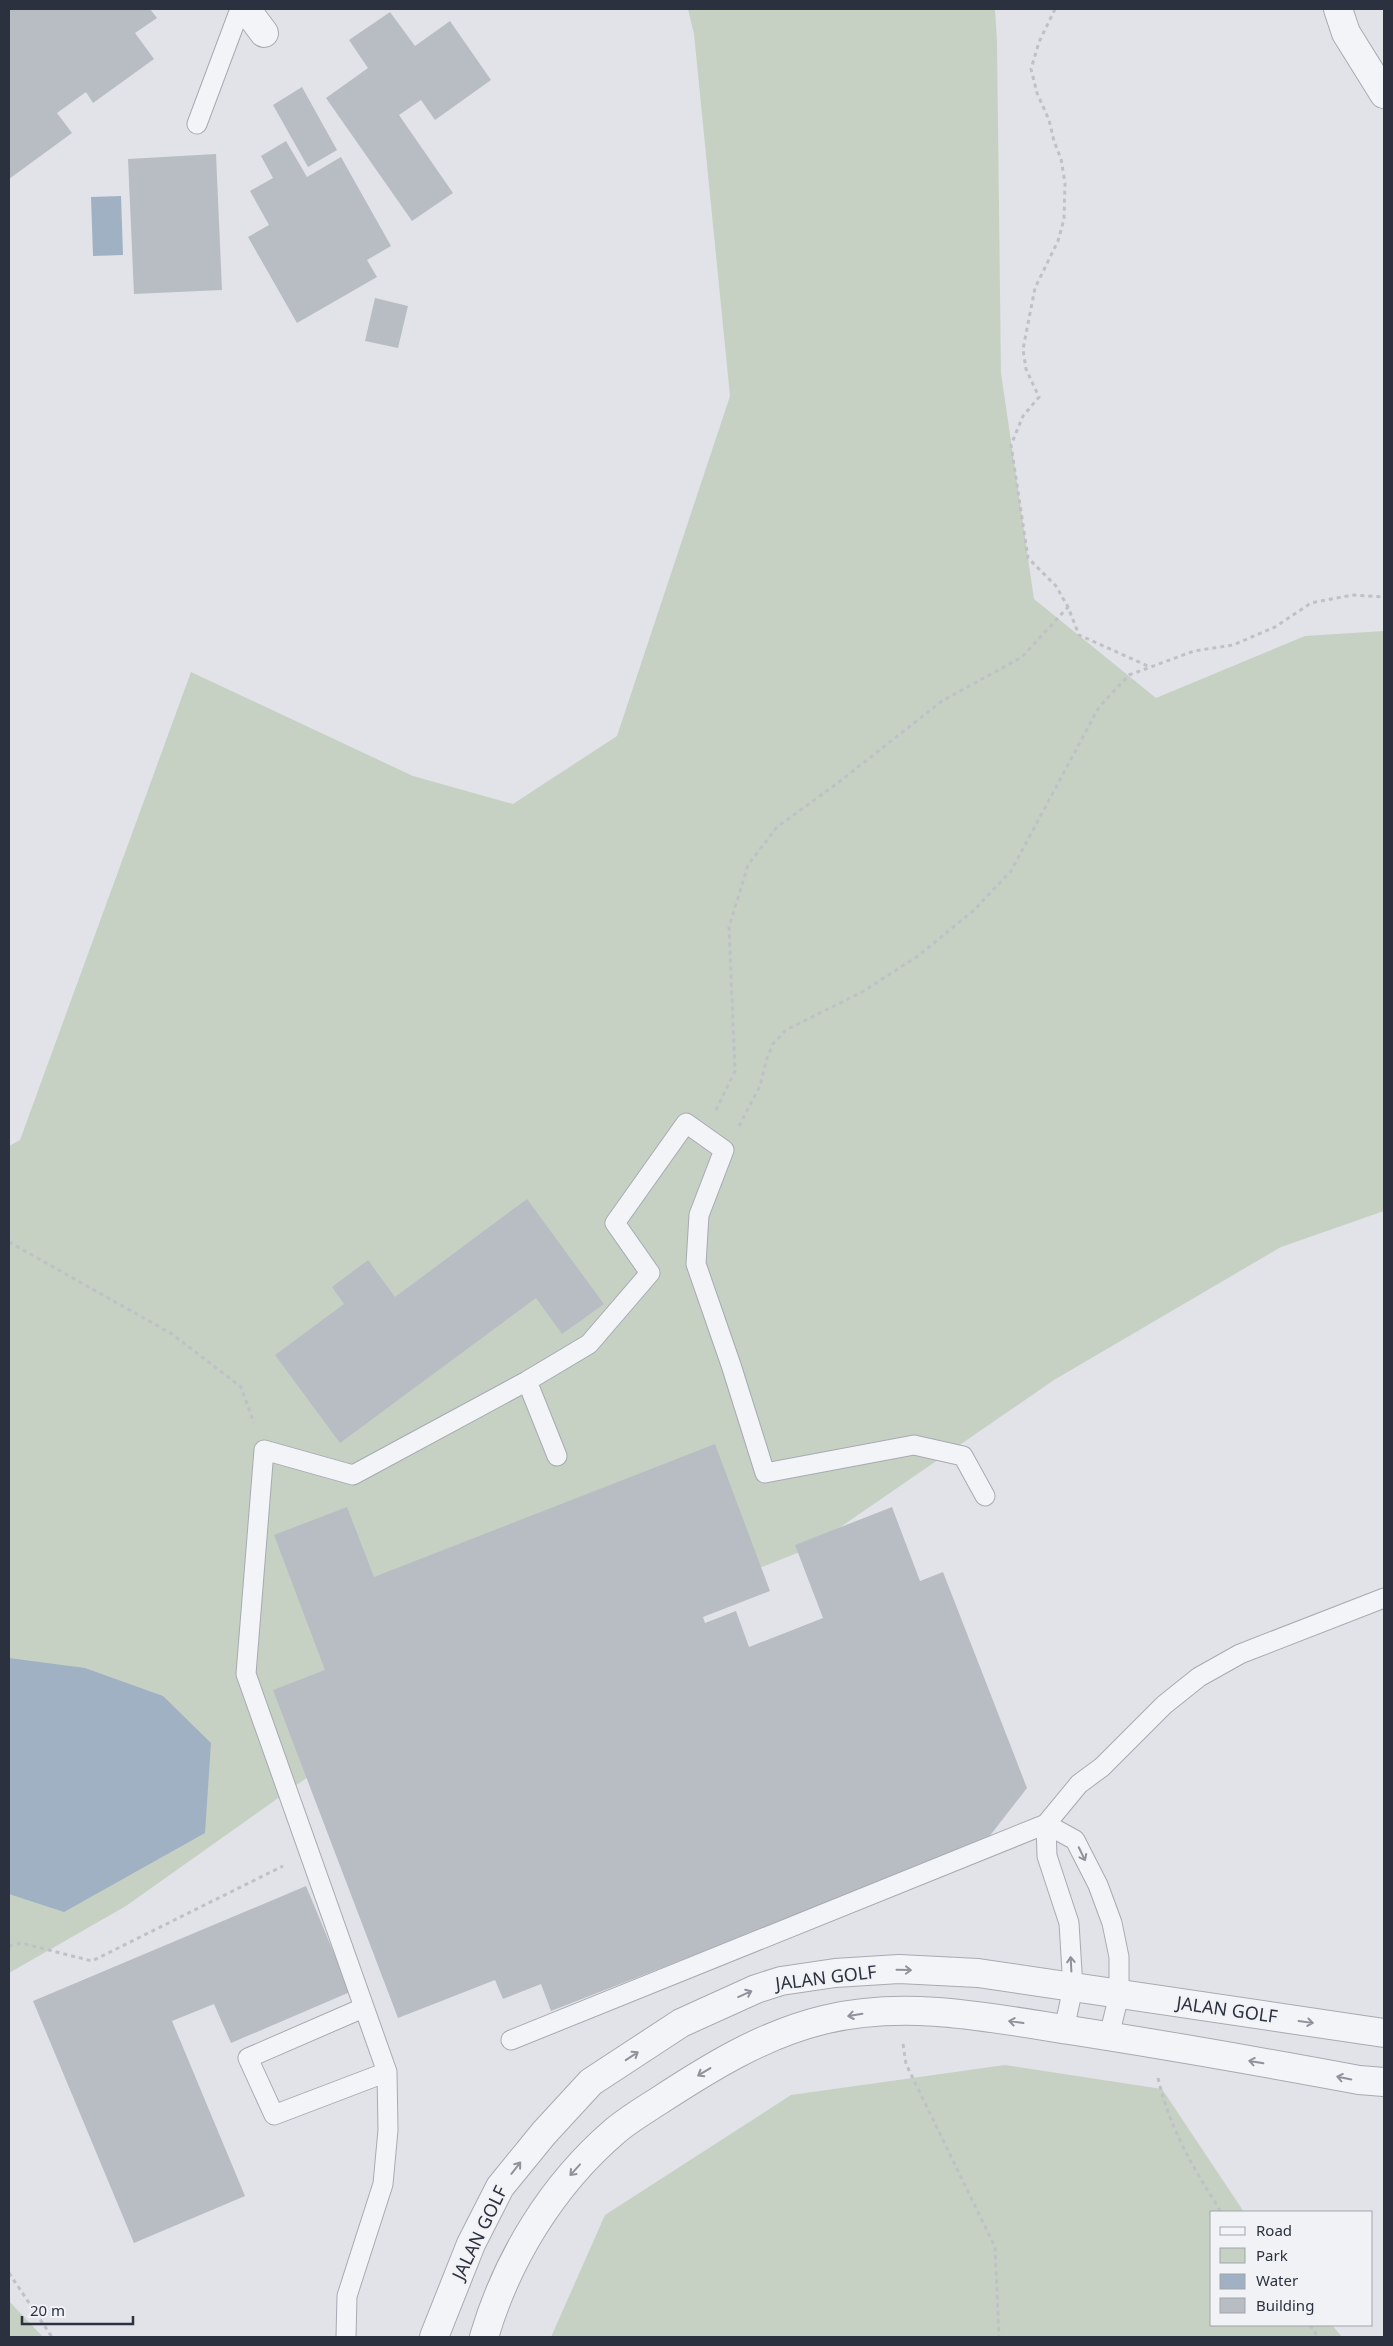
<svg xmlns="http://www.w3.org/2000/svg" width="1393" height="2346" font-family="'Noto Sans',sans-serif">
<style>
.green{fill:#c6d1c3}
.water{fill:#a0b1c4}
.building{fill:#b8bdc4}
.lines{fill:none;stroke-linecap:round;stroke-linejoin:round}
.service-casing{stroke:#a7aab2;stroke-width:21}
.minor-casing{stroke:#a7aab2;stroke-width:30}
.tertiary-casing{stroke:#a7aab2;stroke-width:30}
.path{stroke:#bfc1c7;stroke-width:3;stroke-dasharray:4 4;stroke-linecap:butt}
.service{stroke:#f3f4f7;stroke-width:19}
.minor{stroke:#f3f4f7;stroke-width:28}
.tertiary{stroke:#f3f4f7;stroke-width:28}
.oneway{stroke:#8f929a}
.labels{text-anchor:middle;stroke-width:4;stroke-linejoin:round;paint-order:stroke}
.street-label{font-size:18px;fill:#2b313e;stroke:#f0f2f6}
</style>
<rect width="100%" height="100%" fill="#e1e3e8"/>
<path class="green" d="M688,9H995L997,42L1001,373L1034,599L1156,698L1305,636L1384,631V1211L1281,1247L1054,1380L810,1548L405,1708L126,1906L9,1973V1146L20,1140L191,672L413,776L513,804L617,736L730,396L694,34Z
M1005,2065L1162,2089L1244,2212H1212V2325H1332L1342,2337H551L605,2215L791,2095Z
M9,2301L43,2337H9Z"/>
<path class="water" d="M121,196L123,255L93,256L91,197Z
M9,1658L85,1668L163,1696L211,1743L205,1833L64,1912L9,1894Z"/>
<path class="building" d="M9,9H150L157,18L135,33L154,59L93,103L86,92L57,113L72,133L9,179Z
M390,12L415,46L450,21L491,80L435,120L421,100L399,115L453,193L412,221L326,98L368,68L349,40Z
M302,87L337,150L308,167L273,105Z
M286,141L307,177L341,157L391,246L367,260L377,277L297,323L248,237L269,225L250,191L273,178L261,156Z
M216,154L222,290L134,294L128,159Z
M375,298L408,306L398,348L365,341Z
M527,1199L604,1304L562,1334L536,1298L340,1443L275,1355L344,1304L332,1287L368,1260L395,1297Z
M715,1444L770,1591L703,1617L705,1623L736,1611L749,1647L823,1618L795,1545L892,1507L920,1581L943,1572L1027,1788L985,1842L551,2011L541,1984L503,1999L495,1980L398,2018L273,1690L325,1670L274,1535L347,1507L374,1577Z
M306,1886L350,1992L231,2043L214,2004L172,2021L245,2196L134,2243L33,2001Z"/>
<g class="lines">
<defs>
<path id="service" d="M197,124L240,9
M527,1381L557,1456
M1046,1824L1075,1840L1098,1885L1112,1923L1119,1957V1995L1109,2036
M1046,1824L1047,1856L1069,1923L1073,1988L1064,2029
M363,2008L248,2058L274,2115L387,2072
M511,2040L1046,1824L1079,1784L1102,1767L1164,1705L1199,1677L1240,1654L1384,1598
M346,2337L347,2296L383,2184L388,2130L387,2072L246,1674L264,1450L353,1475L527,1381L589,1344L650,1273L615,1223L686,1123L724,1150L699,1215L696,1264L731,1365L765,1473L914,1445L963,1456L985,1496"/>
<path id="minor" d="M246,9L264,33
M1338,9L1346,33L1384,94"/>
<path id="tertiary" d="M434,2337L471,2244L500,2187L544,2133L591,2082L681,2023L756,1989L781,1981L835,1973L899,1969L978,1973L1384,2033
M484,2337C507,2259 552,2185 615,2131C628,2120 643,2111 657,2102C709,2068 762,2035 823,2020C905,2000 987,2017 1069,2030C1166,2045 1262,2062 1359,2080L1384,2082"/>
</defs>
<use href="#service" class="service-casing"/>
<use href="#minor" class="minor-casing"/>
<use href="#tertiary" class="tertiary-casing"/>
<path class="path" d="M1055,9L1039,42L1031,69L1037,93L1049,120L1054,141L1061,159L1065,183L1064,219L1058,241L1035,288L1023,349L1026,369L1039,397L1023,416L1011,445L1028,558L1056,586L1068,607L1079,635L1150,667
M716,1110L735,1071L729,927L748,865L777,827L839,782L942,701L1022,657L1068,607
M739,1126L760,1086L767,1058L773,1044L786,1030L862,992L918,956L974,910L1011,871L1099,707L1129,675L1194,651L1233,645L1275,627L1311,603L1352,595L1384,597
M9,1242L172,1334L241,1387L254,1423
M9,1946L21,1943L92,1961L283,1866
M903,2044L906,2064L995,2247L999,2337
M1158,2078C1170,2130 1193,2167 1221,2212
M9,2273L52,2337
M1310,2325L1318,2337"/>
<use href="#service" class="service"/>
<use href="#minor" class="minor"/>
<use href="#tertiary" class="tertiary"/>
</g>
<defs><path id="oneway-shaft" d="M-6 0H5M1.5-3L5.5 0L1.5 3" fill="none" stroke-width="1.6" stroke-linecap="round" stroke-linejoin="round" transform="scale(1.25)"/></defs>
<g class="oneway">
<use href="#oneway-shaft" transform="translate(1082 1854) rotate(64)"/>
<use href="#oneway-shaft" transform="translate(1071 1964) rotate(-93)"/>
<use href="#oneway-shaft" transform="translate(904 1970) rotate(1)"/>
<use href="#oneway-shaft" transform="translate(745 1994) rotate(-24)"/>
<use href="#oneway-shaft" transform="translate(855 2015) rotate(171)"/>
<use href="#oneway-shaft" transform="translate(1016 2022) rotate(-172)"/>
<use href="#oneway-shaft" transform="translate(1306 2022) rotate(8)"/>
<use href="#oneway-shaft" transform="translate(632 2056) rotate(-33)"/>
<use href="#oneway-shaft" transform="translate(1256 2062) rotate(-170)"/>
<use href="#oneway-shaft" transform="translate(704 2072) rotate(149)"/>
<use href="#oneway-shaft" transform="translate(1344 2078) rotate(-169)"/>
<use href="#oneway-shaft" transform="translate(516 2168) rotate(-52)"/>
<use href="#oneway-shaft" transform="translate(575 2170) rotate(132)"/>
</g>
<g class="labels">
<g class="street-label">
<text transform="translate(826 1978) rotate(-7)" y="6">JALAN GOLF</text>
<text transform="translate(1227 2010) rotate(8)" y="6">JALAN GOLF</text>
<text transform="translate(480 2233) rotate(-64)" y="6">JALAN GOLF</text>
</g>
</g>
<rect width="1393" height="2346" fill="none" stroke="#2b313e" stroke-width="20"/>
<rect x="1210" y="2211" width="162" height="115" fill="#f0f2f6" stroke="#a1a5ac"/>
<rect x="1220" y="2227" width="25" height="8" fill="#f3f4f7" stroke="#a1a5ac"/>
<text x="1256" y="2236" font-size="15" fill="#2b313e">Road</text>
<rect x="1220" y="2248" width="25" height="15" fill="#c6d1c3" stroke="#a1a5ac"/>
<text x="1256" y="2261" font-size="15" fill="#2b313e">Park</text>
<rect x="1220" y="2274" width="25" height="15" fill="#a0b1c4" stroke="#a1a5ac"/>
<text x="1256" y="2286" font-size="15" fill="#2b313e">Water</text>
<rect x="1220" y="2298" width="25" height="15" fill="#b8bdc4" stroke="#a1a5ac"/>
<text x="1256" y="2311" font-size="15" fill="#2b313e">Building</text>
<path d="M22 2316v8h111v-8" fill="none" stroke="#2b313e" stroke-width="2.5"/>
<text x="30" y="2316" font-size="15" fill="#2b313e" stroke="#f0f2f6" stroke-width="4" paint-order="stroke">20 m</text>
</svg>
